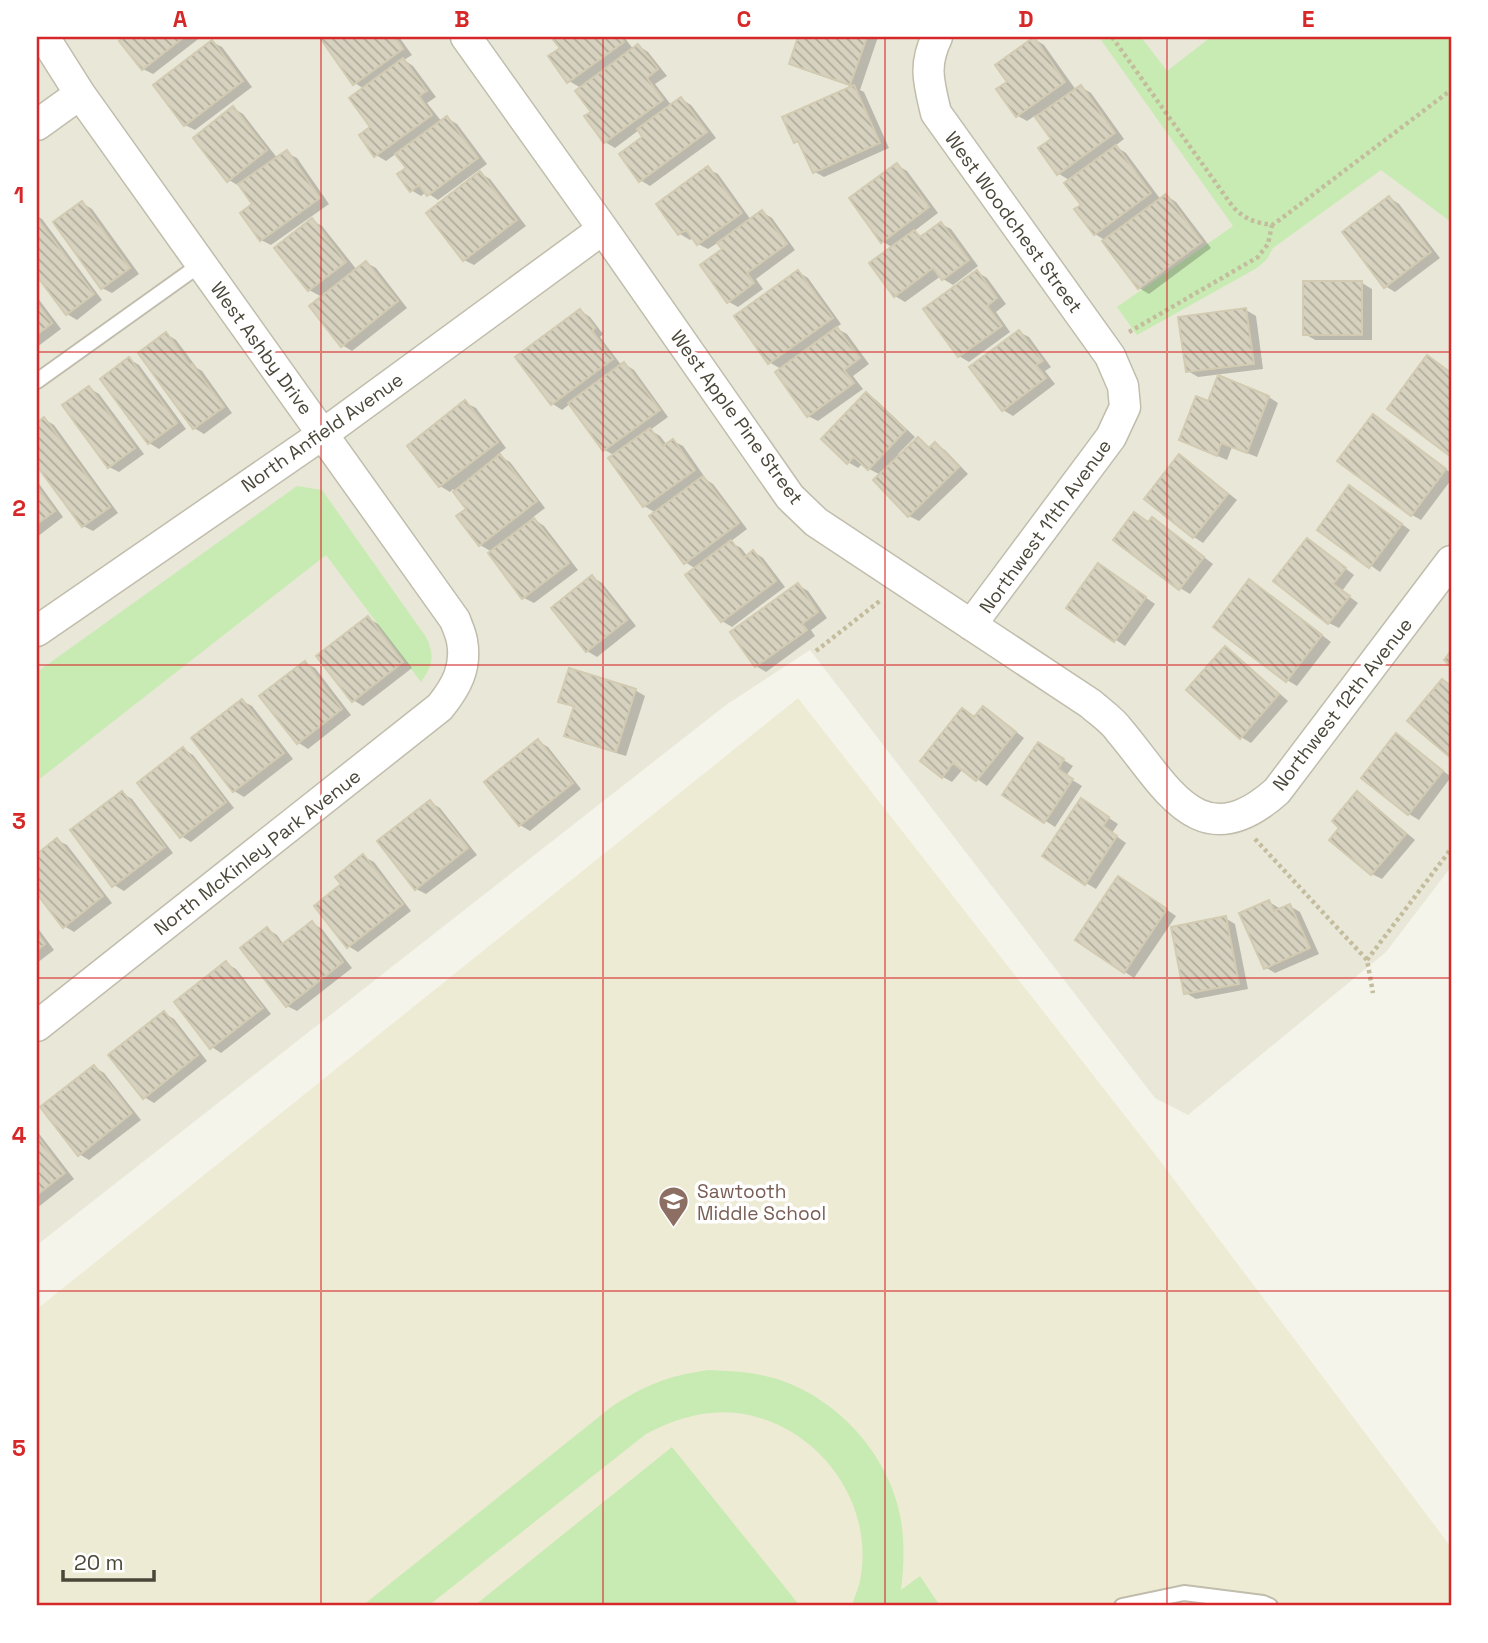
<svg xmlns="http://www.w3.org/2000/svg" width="1488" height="1643" font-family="'Space Grotesk',sans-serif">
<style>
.residential{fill:#e9e7d8}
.education{fill:#eeebd4}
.park{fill:#c8eab3}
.shadow{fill:#0003}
.building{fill:url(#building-back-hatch);stroke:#d2cbb2;stroke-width:2}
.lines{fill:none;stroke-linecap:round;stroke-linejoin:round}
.service-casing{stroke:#c1bdac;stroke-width:18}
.minor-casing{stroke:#c1bdac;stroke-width:33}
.path{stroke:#c3bc9d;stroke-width:4.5;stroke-dasharray:3.5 3.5;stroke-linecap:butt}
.service{stroke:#fff;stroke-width:14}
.minor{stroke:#fff;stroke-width:30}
.grid{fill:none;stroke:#d62828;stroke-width:2;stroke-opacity:0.55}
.labels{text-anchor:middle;stroke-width:7;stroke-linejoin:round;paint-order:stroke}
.street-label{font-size:19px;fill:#4a4638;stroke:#fff}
.education-label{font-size:19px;fill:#785e54;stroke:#fff;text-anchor:start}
.neatline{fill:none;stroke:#d62828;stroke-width:2.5}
.grid-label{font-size:23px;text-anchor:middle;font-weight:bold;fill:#d62828}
</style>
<defs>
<pattern id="building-back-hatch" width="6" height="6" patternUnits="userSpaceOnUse" patternTransform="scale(1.75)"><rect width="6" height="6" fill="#d7d2bf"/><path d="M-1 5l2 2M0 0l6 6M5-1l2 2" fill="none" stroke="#b0ac9c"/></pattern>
</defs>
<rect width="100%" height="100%" fill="#f5f4ea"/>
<path class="residential" d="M37,37H1451V867L1386,952L1188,1115L1155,1098L810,650L726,705L37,1245Z"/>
<path class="education" d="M798,698L1151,1149L1451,1547V1606H37V1309Z"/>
<path class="park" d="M1099,37H1141L1167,71L1211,37H1451V222L1381,170L1273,248L1267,259L1257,268L1137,335L1117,307L1233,226Z
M297,486L322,490L426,637C435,656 433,665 421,682L326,555L37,781V672Z
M708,1370C726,1371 744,1371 761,1375C828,1388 887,1449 900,1515C905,1541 904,1565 901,1590L920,1576L940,1606H852C854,1598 858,1589 860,1581C875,1505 822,1431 749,1415C714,1407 677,1417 646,1434L428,1606H362L610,1408C644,1385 668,1376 708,1370Z
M672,1447L800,1606H474Z"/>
<path class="shadow" d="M128,37H201L153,74L143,69L122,42Z
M325,37H399L412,55L404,60L413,66L436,97L427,103L442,122L447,118L457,124L487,164L438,200L426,192L421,196L411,190L409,168L397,153L386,161L376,155L372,128L364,89L355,83L323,39Z
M553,37H624L634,50L639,46L648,52L667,76L655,84L672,106L681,99L691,105L716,138L650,186L640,180L645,137L639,130L615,148L605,142L593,112L581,88L569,81L562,49Z
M800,37H878L860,90L864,92L889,148L824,177L815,172L803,146L796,141L853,87L801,69L791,63Z
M1034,39L1044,45L1076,90L1081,87L1091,93L1124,139L1115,146L1126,153L1161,200L1167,196L1176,202L1211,248L1149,294L1139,288L1106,241L1095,234L1083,205L1071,181L1059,174L1053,139L1036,115L1027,121L1018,116L1009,82Z
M212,42L222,47L252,87L195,130L185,125Z
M233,108L243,114L278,159L287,153L297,158L329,204L271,245L261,240L255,205L240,185L239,186L229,180Z
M897,165L907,171L938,213L913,232L923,237L941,224L951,229L978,266L953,285L943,279L941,276L905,302L895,296L893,248L882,241Z
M708,169L718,174L751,220L762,212L772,218L795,250L756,279L763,289L738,307L729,302L724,250L719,242L708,249L698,244L693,237L690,240L680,234L658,204Z
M481,174L490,179L526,226L474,265L464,260Z
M1390,198L1399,204L1440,258L1395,292L1385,286Z
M82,203L92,209L139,274L112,293L102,288Z
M37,216L42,219L102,300L77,320L67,314L37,273Z
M313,221L322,226L357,270L367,263L376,268L407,308L352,351L342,345L322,297L309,290Z
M798,272L808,278L841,324L836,328L847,334L869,364L853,376L863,389L818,421L808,416L781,369L769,362Z
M977,272L987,278L1006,304L996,312L1010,332L969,362L959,356L926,310Z
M1362,283L1372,289V340H1315L1305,334Z
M37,297L61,329L37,347Z
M1246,310L1256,316L1263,369L1198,377L1188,371Z
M581,311L590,317L603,334L600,337L622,366L624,364L634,370L668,417L650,430L660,436L667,445L673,441L683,446L704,476L702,477L713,484L747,529L730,542L741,548L748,557L754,552L763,558L785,587L732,627L722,621L696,569L685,562L656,513L644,506L615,456L605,450L571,403L562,410L553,404Z
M1019,332L1029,337L1051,367L1045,371L1055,384L1013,416L1003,410Z
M166,334L176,340L197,368L202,371L232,413L204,434L194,428Z
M129,359L139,365L186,429L159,449L149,443Z
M1438,363L1451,374V455L1390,409Z
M1219,378L1269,397L1278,403L1257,457L1232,447L1227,460L1181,440L1209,403Z
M89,388L99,394L144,454L119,472L109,467Z
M866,394L876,400L915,437L898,454L901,456L918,439L931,448L935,444L945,450L968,474L919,521L909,516L881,475L869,469L863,463L858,468L848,462Z
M466,403L476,408L506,448L497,455L510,462L545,508L532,518L544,526L578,570L534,603L524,598L490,553L492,552L480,545L458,517L468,509L453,489L450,492L440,486Z
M44,419L54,425L118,513L93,531L83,526L37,463V425Z
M1383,422L1451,473V480L1421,520L1412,515Z
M1180,457L1189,462L1237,500L1203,543L1194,537Z
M37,481L63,517L37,537Z
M1359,493L1410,530L1380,572L1319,529Z
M1149,524L1162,525L1213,564L1190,594L1180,588Z
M1317,546L1354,575L1342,591L1358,603L1339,628L1329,623Z
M1108,571L1155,604L1125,646L1069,608Z
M592,577L602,583L636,626L597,657L587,651Z
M1250,581L1259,587L1331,642L1297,686L1287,680L1215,626Z
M798,585L808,591L827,618L811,630L815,636L766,672L756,666Z
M368,618L378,624L412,668L363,706L353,700Z
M1225,648L1235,654L1288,701L1251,743L1241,737Z
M305,663L315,668L351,715L308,749L299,743L262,696Z
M635,690L645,696L626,756L576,741L566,735L575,708L560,701Z
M242,701L252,706L293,759L244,797L234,791Z
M983,708L993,714L1024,738L987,786L963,769L952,782L943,777L962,710L975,718Z
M538,741L548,747L581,789L530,831L520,825Z
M1406,741L1451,777L1419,820L1409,814Z
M183,749L193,755L234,808L191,842L181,836Z
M1048,750L1073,766L1066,776L1082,786L1055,827L1005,795Z
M122,793L132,799L173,853L124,891L114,885Z
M1357,794L1367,799L1415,840L1382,879L1372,874L1342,827Z
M430,802L440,808L477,855L426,894L416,889Z
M1091,806L1118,824L1112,833L1126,843L1096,889L1086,883Z
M57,840L67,845L112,903L74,932L64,926L37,891V856Z
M364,857L374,862L411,911L358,952L348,946L343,885Z
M1128,883L1176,916L1134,978L1125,972Z
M1269,902L1279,908L1280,911L1290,906L1300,912L1319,954L1275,973L1265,967Z
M1225,918L1235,924L1248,989L1196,999L1186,993Z
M312,923L322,929L352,968L297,1011L287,1006L267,929L277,935L284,945Z
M37,927L54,950L37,963Z
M227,964L236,969L271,1014L221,1053L212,1047Z
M164,1013L174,1019L207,1061L154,1103L144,1097Z
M94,1067L104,1073L141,1120L89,1160L79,1154Z
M37,1131L74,1179L37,1208Z"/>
<path class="building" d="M125,37H184L142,70L119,41Z
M322,37H395L403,49L353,85L320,38Z
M551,37H620L624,42L567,83L548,56L560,48Z
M798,37H867L850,85L789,64Z
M1034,37L1065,82L1016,117L996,89L1007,82L995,65Z
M212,40L243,81L184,126L153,85Z
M638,44L658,69L647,78L663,100L604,143L584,116L591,112L575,91Z
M403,58L427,91L419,96L432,115L374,157L359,135L370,127L349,98Z
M854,85L880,143L813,173L798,141L794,143L782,117Z
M1081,85L1115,133L1057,175L1038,148L1051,139L1035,117Z
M681,97L707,132L639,182L619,154L642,137L637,129Z
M233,106L267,150L227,182L193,138Z
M447,116L478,158L427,196L419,185L410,192L397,174L406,168L395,154Z
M1116,145L1151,193L1094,235L1074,209L1081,205L1064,183Z
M287,150L320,198L260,241L240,213L252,204L238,184Z
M897,163L929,207L881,243L849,198Z
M708,166L742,213L697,245L686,230L678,235L656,204Z
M480,171L517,220L463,261L426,213Z
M1166,194L1202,242L1138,289L1102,241Z
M1389,196L1431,252L1384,288L1342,232Z
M82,201L130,268L101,289L53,222Z
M762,210L787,244L747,273L754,283L727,303L700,265L722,249L717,243Z
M37,218L94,294L66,315L37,276Z
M312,218L346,262L308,291L274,248Z
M941,222L969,260L942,280L933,268L894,297L869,263L914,230L920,237Z
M366,261L398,301L341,347L309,306Z
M798,270L833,318L768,364L734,316Z
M977,270L997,298L987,306L1002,326L958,357L923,309Z
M1303,281H1362V335H1303Z
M37,303L52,323L37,335Z
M1246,308L1254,364L1186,372L1178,317Z
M580,309L595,328L592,331L613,359L551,405L515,357Z
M837,327L860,358L844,370L854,383L807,417L775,372Z
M1019,330L1043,361L1036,365L1046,378L1002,411L969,367Z
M166,332L190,365L192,364L224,407L193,429L138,353Z
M1427,355L1451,373L1450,381L1451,382V454L1450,456L1387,409Z
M129,357L177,423L148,444L100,379Z
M624,362L660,410L603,451L568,403Z
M1218,375L1269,396L1247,453L1221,443L1217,456L1179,440L1196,396L1208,401Z
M89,386L135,448L108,468L62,405Z
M866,392L906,430L868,470L854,457L847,464L821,439Z
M465,400L498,442L439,487L407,446Z
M1373,414L1446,469L1411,516L1337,461Z
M44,417L110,507L82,527L37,466V423Z
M650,428L663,446L673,439L695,470L643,507L608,458Z
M918,437L929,448L935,442L959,467L908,517L873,480Z
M500,454L537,501L479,546L456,516L466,509L453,492Z
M1179,454L1228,494L1193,538L1144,499Z
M703,476L739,523L684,564L649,516Z
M1349,485L1402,524L1369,568L1317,530Z
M37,487L55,511L37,524Z
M1134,512L1148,522L1152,517L1204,557L1179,590L1113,540Z
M534,518L569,563L522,599L488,553Z
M1307,538L1346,568L1333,584L1350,596L1328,624L1273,581Z
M731,540L744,558L753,550L776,581L721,622L685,575Z
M1098,563L1146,597L1114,642L1066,608Z
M592,575L627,620L586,652L551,608Z
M1249,579L1322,635L1286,682L1213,627Z
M798,583L818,612L802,624L807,630L755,667L730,632Z
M368,616L403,662L352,702L316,656Z
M1225,646L1279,694L1240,739L1186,690Z
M1451,651V667L1444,660Z
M305,661L342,709L297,744L259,696Z
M569,668L636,689L616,752L564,736L574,706L558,702Z
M1442,679L1451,686V758L1407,721Z
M242,699L284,753L233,792L191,738Z
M983,706L1016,732L976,781L953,763L942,778L920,761L962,708L974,717Z
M1396,733L1443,771L1408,815L1361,778Z
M538,739L573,783L519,826L484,782Z
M1038,742L1064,759L1058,769L1073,779L1044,823L1002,795Z
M183,747L226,802L180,838L137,783Z
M122,791L165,847L112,887L70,830Z
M1357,791L1406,834L1371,875L1329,840L1339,828L1332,821Z
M1081,798L1109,817L1103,826L1117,836L1085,885L1042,856Z
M430,800L468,848L415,890L377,841Z
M57,838L103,896L63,928L37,894V854Z
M363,854L403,904L347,948L314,906L341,884L335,877Z
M1118,876L1167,909L1124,973L1075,940Z
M1269,900L1274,911L1290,904L1310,948L1264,969L1239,913Z
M1226,916L1239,984L1184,994L1171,927Z
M312,921L343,962L286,1007L240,948L267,927L281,945Z
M37,933L45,944L37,950Z
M226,961L263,1008L210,1049L174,1002Z
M164,1011L198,1055L143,1099L108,1055Z
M94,1065L132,1113L78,1156L40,1107Z
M37,1136L65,1173L37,1195Z"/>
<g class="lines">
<defs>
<path id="service" d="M37,381L201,264
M1122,1606L1184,1593L1263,1603L1270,1606"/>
<path id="minor" d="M466,37L603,229L790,497L816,522L1091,704C1101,713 1112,720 1119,730C1166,785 1199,861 1277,791L1451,561
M937,37C923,66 929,83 936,113L1110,356L1123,386L1125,407L1111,437L971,625
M37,125L80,94
M37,631L323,434L603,229
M37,1026L440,707C456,687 467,668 462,641C461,634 457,626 455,620L80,94L44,37"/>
</defs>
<use href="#service" class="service-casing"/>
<use href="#minor" class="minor-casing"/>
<path class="path" d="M1112,37L1233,207C1246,220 1254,222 1272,225L1282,218L1451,90
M1129,332L1258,257L1268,244L1272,225
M816,651L881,600
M1255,839L1367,960L1373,993
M1367,960L1451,849"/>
<use href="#service" class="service"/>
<use href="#minor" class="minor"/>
</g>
<path class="grid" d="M321,37V1606M603,37V1606M885,37V1606M1167,37V1606M37,352H1451M37,665H1451M37,978H1451M37,1291H1451"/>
<defs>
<symbol id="school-pin" viewBox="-11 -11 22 30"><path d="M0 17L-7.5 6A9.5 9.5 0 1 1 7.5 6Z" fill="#8d6e63" stroke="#fff"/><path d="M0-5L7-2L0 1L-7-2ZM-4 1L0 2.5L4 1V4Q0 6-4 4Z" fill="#fff"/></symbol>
</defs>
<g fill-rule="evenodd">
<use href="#school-pin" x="656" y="1184" width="35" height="47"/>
</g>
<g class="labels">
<g class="street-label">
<text transform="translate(1014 222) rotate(54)" y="7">West Woodchest Street</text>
<text transform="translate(262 348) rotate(54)" y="7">West Ashby Drive</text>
<text transform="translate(737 417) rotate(54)" y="7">West Apple Pine Street</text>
<text transform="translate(322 432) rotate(-35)" y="7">North Anfield Avenue</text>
<text transform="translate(1045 526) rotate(-54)" y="7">Northwest 11th Avenue</text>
<text transform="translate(1342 704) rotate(-52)" y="7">Northwest 12th Avenue</text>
<text transform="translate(257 852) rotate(-38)" y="7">North McKinley Park Avenue</text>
</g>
<g class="education-label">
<text x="697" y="1198">Sawtooth<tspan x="697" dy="22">Middle School</tspan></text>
</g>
</g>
<rect width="1488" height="1643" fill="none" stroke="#ffffff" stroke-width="77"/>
<path d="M63 1570v10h91v-10" fill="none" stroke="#4a4638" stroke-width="3.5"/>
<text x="74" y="1570" font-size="21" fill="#4a4638" stroke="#ffffff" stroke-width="5" paint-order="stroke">20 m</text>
<rect x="38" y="38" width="1412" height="1566" class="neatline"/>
<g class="grid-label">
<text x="180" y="27">A</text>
<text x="462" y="27">B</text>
<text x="744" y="27">C</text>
<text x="1026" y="27">D</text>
<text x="1308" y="27">E</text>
<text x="19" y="203">1</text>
<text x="19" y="516">2</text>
<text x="19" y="829">3</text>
<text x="19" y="1143">4</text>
<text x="19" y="1456">5</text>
</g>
</svg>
